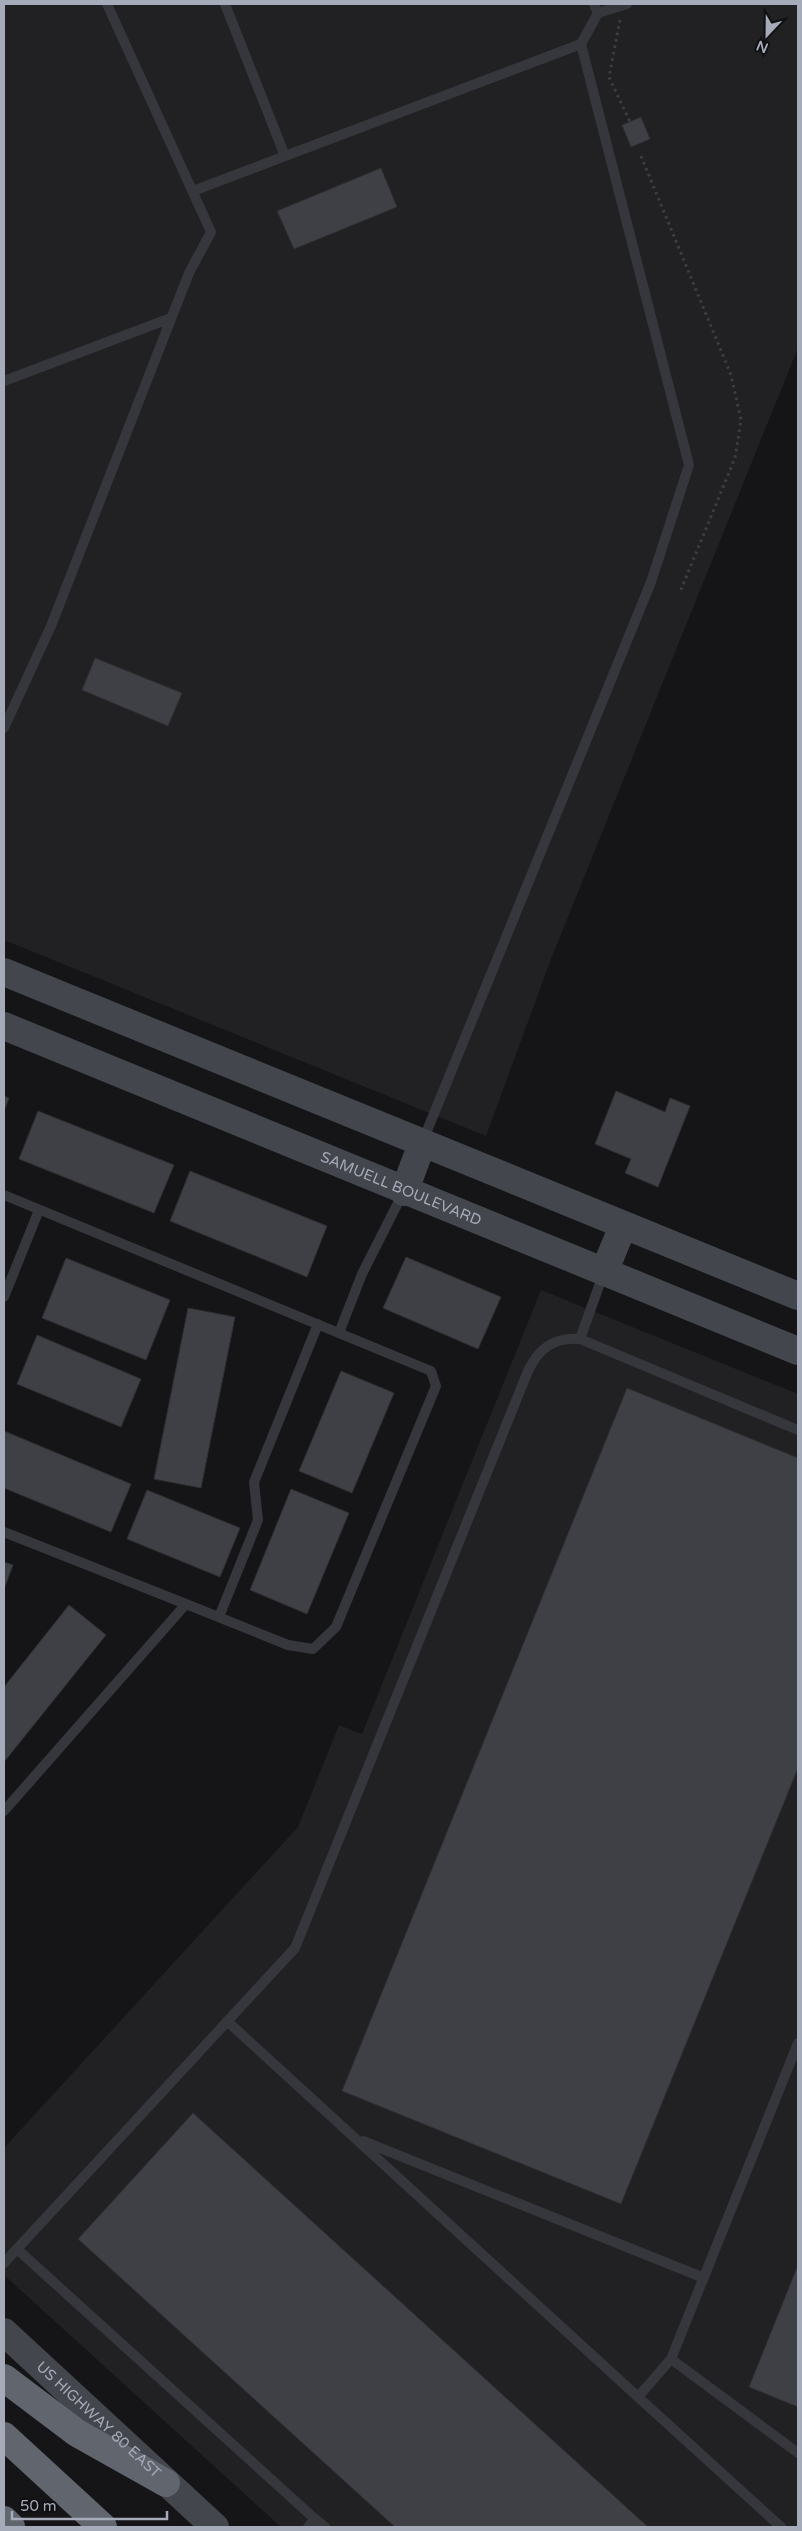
<svg xmlns="http://www.w3.org/2000/svg" width="802" height="2531" font-family="'Varela Round',sans-serif">
<style>
.built{fill:#212124}
.building{fill:#3f4045;stroke:#2f2f33}
.lines{fill:none;stroke-linecap:round;stroke-linejoin:round}
.path{stroke:#3c3e44;stroke-width:3;stroke-dasharray:2.5 4;stroke-linecap:butt}
.service{stroke:#36373d;stroke-width:10}
.secondary{stroke:#43464d;stroke-width:28}
.motorway{stroke:#61656e;stroke-width:28}
.labels{text-anchor:middle;stroke-width:4.5;stroke-linejoin:round;paint-order:stroke}
.street-label{font-size:15px;fill:#a6abb9;stroke:#101012}
</style>
<rect width="100%" height="100%" fill="#151517"/>
<path class="built" d="M4,4H798V348L551,959L486,1136L4,940Z
M541,1290L798,1394V2527H281L4,2275V2148L298,1827L339,1725L362,1734Z"/>
<path class="building" d="M641,117L650,139L631,147L622,125Z
M381,168L397,207L294,249L277,211Z
M95,658L182,693L168,726L82,690Z
M616,1091L665,1112L670,1098L690,1106L658,1187L625,1173L631,1159L595,1144Z
M4,1096L9,1098L4,1111Z
M38,1111L174,1165L154,1213L19,1159Z
M190,1171L327,1226L307,1277L170,1221Z
M406,1257L501,1297L478,1349L383,1308Z
M66,1258L170,1300L146,1360L42,1318Z
M188,1308L235,1317L201,1488L154,1479Z
M37,1335L141,1379L121,1427L17,1384Z
M341,1371L394,1393L352,1493L299,1471Z
M627,1388L798,1458V1768L621,2204L342,2091Z
M4,1431L131,1484L111,1532L4,1488Z
M291,1489L349,1513L307,1614L250,1590Z
M147,1490L240,1528L220,1577L127,1539Z
M4,1562L13,1565L4,1589Z
M69,1605L106,1635L4,1762V1687Z
M193,2113L648,2527H395L78,2239Z
M798,2265V2407L749,2387Z"/>
<g class="lines">
<path class="path" d="M620,20L609,77L630,122
M641,156L731,375L741,420L735,458L680,592"/>
<path class="service" d="M225,4L285,156
M594,4L598,13
M193,191L581,44
M4,381L171,318
M4,728L51,626L189,273L211,232L107,4
M422,1143L651,582L689,465L581,44L598,13L627,4
M4,1195L431,1371L436,1386L336,1627L313,1649L288,1645L186,1604L4,1811
M4,1297L39,1210
M339,1333L362,1274L403,1193
M580,1339L604,1272
M4,1532L186,1604
M219,1617L258,1520L254,1482L318,1324
M227,2021L638,2397L671,2359
M798,2043L671,2359L798,2453
M363,2141L704,2278
M17,2249L315,2519
M4,2263L295,1948L528,1371C539,1348 554,1337 580,1339L798,1430
M638,2397L781,2527
M308,2527L315,2519L325,2527"/>
<g class="secondary">
<path d="M4,972L798,1296"/>
<path id="s1" d="M4,1026L798,1351"/>
<path d="M404,1192L422,1144"/>
<path d="M604,1272L623,1226"/>
<path id="s2" d="M4,2332L215,2527"/>
</g>
<path class="motorway" d="M4,2378L77,2433L166,2483
M4,2436L103,2527
M4,2520L11,2527"/>
</g>
<g class="labels">
<g class="street-label">
<text dy="5" stroke="none"><textPath href="#s1" startOffset="429">SAMUELL BOULEVARD</textPath></text>
<text dy="5" stroke="none"><textPath href="#s2" startOffset="129">US HIGHWAY 80 EAST</textPath></text>
</g>
</g>
<rect width="802" height="2531" fill="none" stroke="#a6abb9" stroke-width="10"/>
<g transform="translate(767 35) rotate(202)" stroke="#101012" stroke-width="4" paint-order="stroke">
<path d="M0-4L9 19L0 12L-9 19Z" fill="#a6abb9"/>
<text y="-8" font-size="14" font-weight="bold" text-anchor="middle" fill="#a6abb9">N</text>
</g>
<path d="M12 2511v8h155v-8" fill="none" stroke="#a6abb9" stroke-width="2.5"/>
<text x="20" y="2511" font-size="15" fill="#a6abb9" stroke="#101012" stroke-width="4" paint-order="stroke">50 m</text>
</svg>
